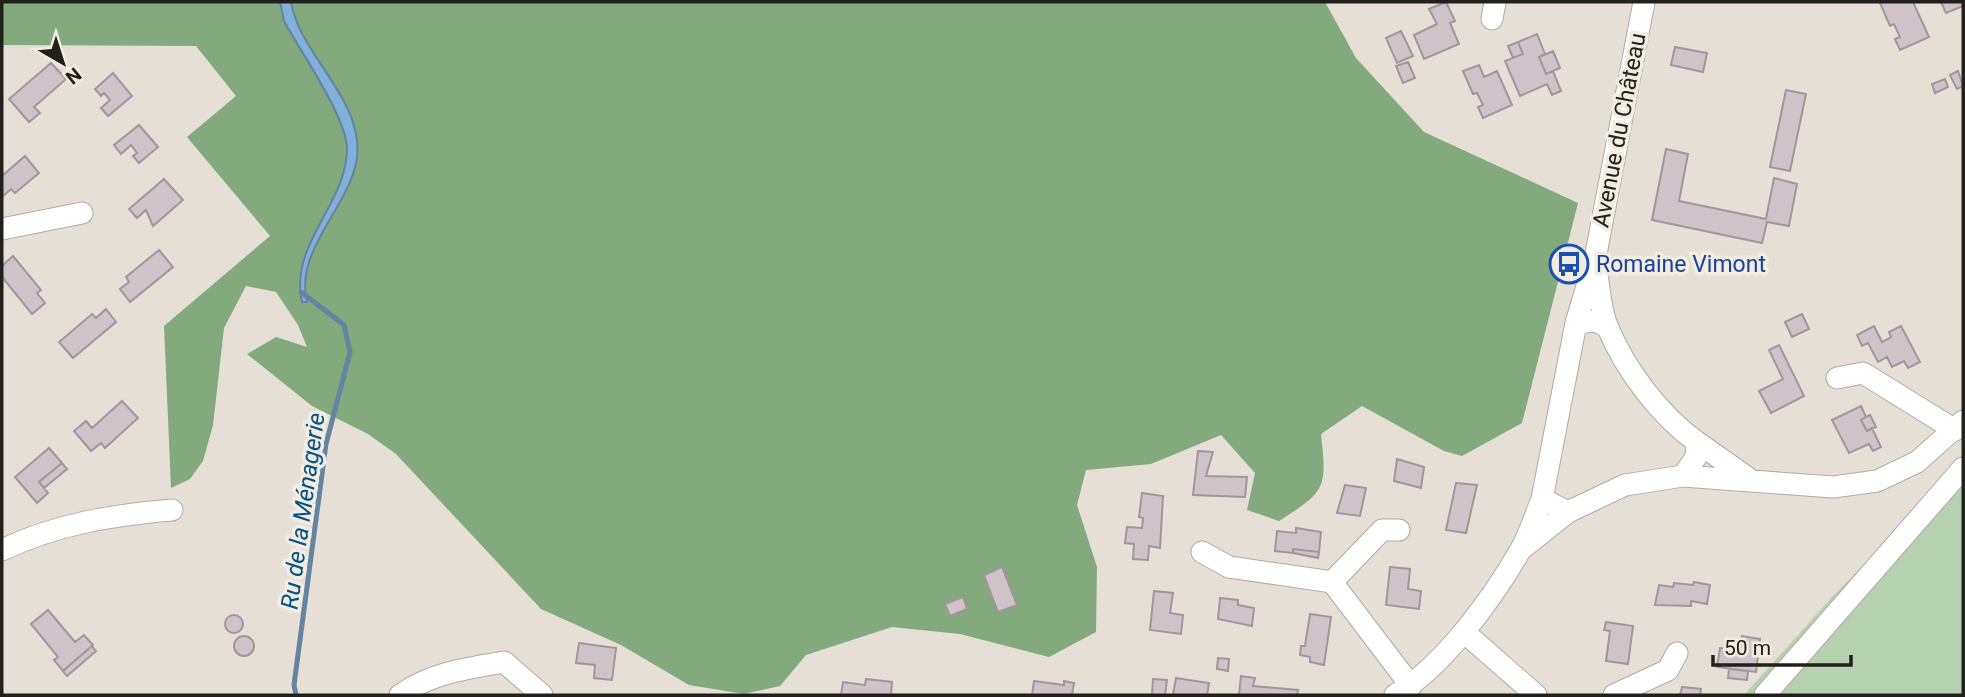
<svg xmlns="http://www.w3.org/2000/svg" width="1965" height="697" font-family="Roboto,sans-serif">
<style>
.green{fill:#b5d1af}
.forest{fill:#83aa7c}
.water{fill:#81b0da;stroke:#6485a1;stroke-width:2}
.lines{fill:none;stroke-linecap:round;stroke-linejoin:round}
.stream{stroke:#6485a1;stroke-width:5}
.building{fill:#cfc3c9;stroke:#a1969c;stroke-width:2}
.minor-casing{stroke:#b1aca2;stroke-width:23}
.minor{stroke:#fff;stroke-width:21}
.labels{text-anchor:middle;stroke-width:7;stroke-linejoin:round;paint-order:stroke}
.street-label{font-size:23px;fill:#22201c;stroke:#f2ece2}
.transit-label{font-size:23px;fill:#164399;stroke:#f2ece2;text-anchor:start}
.water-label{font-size:24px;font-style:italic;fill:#005184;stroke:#f2ece2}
</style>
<rect width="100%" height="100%" fill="#e5dfd5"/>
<path class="green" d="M1963,464V695H1744L1832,597Z"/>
<path class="forest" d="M2,2H1325L1356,58L1424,132L1578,203L1522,423L1462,456L1444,451L1362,406L1321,434C1327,489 1326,491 1279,521L1247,510L1255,473L1221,435L1151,464L1086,470L1077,505L1097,567L1096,632L1049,657L960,634L892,627L806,655L780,686L744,694L689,685L621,645L541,609L396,454L368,434L312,406L247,354L276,337L307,347L298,325L276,292L246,286L224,328L213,425L203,461L190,479L171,488L164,326L270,236L187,137L236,96L196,46L2,45Z"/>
<path class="water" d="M280,2H291C300,56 364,99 357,158C350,207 294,249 307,302H302C289,244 346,205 347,150C348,119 300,51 284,21Z"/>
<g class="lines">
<path class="stream" d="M296,695L294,685L326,444L350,352L344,325L301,292"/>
</g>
<path class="building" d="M1446,2L1455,21L1450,23L1459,44L1424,59L1414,35L1437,24L1429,9Z
M1884,2H1913L1929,37L1900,50L1895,39L1900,37L1894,24L1890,26L1880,3Z
M1941,2H1963V6L1946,13Z
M1401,31L1413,56L1397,63L1386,38Z
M1537,34L1545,54L1539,57L1546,74L1553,71L1561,91L1552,95L1547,84L1520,96L1505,61L1523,54L1518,42Z
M1518,42L1523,54L1513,58L1508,46Z
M1675,47L1707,53L1703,72L1671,65Z
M1553,51L1560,68L1546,74L1539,57Z
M1408,62L1415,78L1403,83L1396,66Z
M51,63L66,79L34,107L40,113L29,122L9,99Z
M1479,65L1484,77L1497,71L1512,105L1483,118L1478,107L1483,105L1477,93L1473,94L1463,71Z
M1958,71L1963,86L1957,89L1950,75Z
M113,73L132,96L108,116L101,108L110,100L104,93L101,96L95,89Z
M1945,79L1948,87L1935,93L1932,84Z
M1786,90L1806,94L1790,171L1770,167Z
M139,125L158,147L139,163L133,156L137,153L131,145L121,154L114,145Z
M1666,149L1688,154L1679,201L1766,219L1774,178L1797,184L1789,226L1767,222L1762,243L1652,220Z
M25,156L39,173L15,193L11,189L2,197V176Z
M164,179L183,200L153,226L146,210L137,218L129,209Z
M159,250L173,267L130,302L120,289L129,282L126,277Z
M13,256L41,290L37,293L45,303L32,314L2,277V266Z
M106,309L116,322L73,358L59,342L92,314L96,318Z
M1802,314L1809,329L1792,337L1785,322Z
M1874,326L1882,342L1891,337L1889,332L1901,326L1920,362L1908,368L1904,361L1892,367L1887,357L1878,362L1868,343L1862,346L1857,335Z
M1779,345L1804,396L1771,413L1759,391L1783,379L1769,350Z
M122,401L138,418L105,448L101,443L91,451L74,431L86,421L92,428Z
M1861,406L1866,417L1861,420L1867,431L1872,428L1881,447L1873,451L1869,444L1849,453L1832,420Z
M1870,415L1876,427L1867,431L1861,420Z
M49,448L62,463L39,482L48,493L37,503L15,477Z
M1198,451L1213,452L1206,476L1247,477L1245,497L1193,495Z
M1397,459L1424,467L1421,488L1394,481Z
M62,463L67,469L44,488L39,482Z
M1456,483L1477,485L1466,533L1446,530Z
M1345,485L1366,488L1360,516L1337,513Z
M1142,493L1163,496L1160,548L1149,546L1148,560L1133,559L1134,544L1125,543L1127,527L1142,528L1143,518L1139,517Z
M1296,528L1321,532L1319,552L1293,549V553L1275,551L1277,531L1296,533Z
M1293,549L1319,552L1318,558L1293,553Z
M1002,567L1017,605L998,612L984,575Z
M1390,567L1410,569L1408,589L1421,591L1419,609L1386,605Z
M1694,582L1710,585L1707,604L1691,601V606L1655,605L1659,585L1673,587L1674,583L1693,585Z
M1154,591L1173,593L1170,613L1183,615L1181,634L1150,630Z
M963,597L967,609L950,616L945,604Z
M1220,598L1238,600V605L1254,608L1252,626L1218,619Z
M48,610L75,642L84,635L93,645L63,671L54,660L58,657L31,624Z
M1310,614L1331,617L1324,665L1310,662V657L1300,655L1301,646H1305Z
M225 624a9 9 0 1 1 18 0a9 9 0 1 1-18 0Z
M1606,622L1633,626L1628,664L1606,661L1610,631L1604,630Z
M234 646a10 10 0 1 1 20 0a10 10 0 1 1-20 0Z
M1742,636L1760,639L1756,672L1717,667L1720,648L1740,650Z
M579,643L616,648L612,680L594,678L595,665L576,663Z
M92,646L96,651L67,676L63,671Z
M1218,658L1229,659L1228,671L1217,669Z
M1729,669L1748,671L1747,680L1728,678Z
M1241,676L1255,678L1253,686L1298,690L1297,695H1239Z
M1176,678L1209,683L1207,695H1173Z
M866,679L892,682L891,695H841L843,682L865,685Z
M1153,679L1167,680L1165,695H1152Z
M1034,681L1064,685V681L1074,683L1072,695H1032Z
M1682,687L1701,689L1700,695H1680Z"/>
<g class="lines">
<defs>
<path id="minor" d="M1492,19L1495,2
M2,229L82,213
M1595,259C1599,281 1599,308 1608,328C1625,369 1660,416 1697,442L1696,457L1683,476L1625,485L1568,512L1542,499L1576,323L1596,321L1607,327
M1576,323L1595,259L1644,2
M1837,378L1863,373L1955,430
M1697,442L1748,478
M1683,476L1833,487L1877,481L1917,462L1963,421
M1524,547L1568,512
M2,550C56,524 113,515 172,510
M1202,552L1229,567L1332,582L1411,686
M1332,582L1382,530H1399
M1464,632L1536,695
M400,695C431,673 468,668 504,662L542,695
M1395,695C1444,666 1493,598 1521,549C1530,534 1535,515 1542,499
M1614,695L1668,670L1677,653
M1765,695L1963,468"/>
</defs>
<use href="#minor" class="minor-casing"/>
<use href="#minor" class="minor"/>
</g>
<defs>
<symbol id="bus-ring" viewBox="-11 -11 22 22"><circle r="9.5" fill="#f2ece2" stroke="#1a4fb4" stroke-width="1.5"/><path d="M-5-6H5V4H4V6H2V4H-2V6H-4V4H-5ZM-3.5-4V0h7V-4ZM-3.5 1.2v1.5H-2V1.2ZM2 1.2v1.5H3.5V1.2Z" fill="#1a4fb4"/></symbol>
</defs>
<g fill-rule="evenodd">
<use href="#bus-ring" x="1547" y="242" width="44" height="44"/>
</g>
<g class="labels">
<g class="street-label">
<text transform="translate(1619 130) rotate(-79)" y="8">Avenue du Château</text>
</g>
<g class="transit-label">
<text x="1596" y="272">Romaine Vimont</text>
</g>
<g class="water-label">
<text transform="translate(303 511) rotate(-82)" y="8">Ru de la Ménagerie</text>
</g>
</g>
<rect width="1965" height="697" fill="none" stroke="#22201c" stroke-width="7"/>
<g transform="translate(63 63) rotate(141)" stroke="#f2ece2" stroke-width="5" paint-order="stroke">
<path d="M0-5L12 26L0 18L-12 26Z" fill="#22201c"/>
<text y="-10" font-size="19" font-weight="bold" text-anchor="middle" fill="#22201c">N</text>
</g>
<path d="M1713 655v10h138v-10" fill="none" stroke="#22201c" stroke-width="3.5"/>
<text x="1724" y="655" font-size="21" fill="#22201c" stroke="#f2ece2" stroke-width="5" paint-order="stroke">50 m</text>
</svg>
